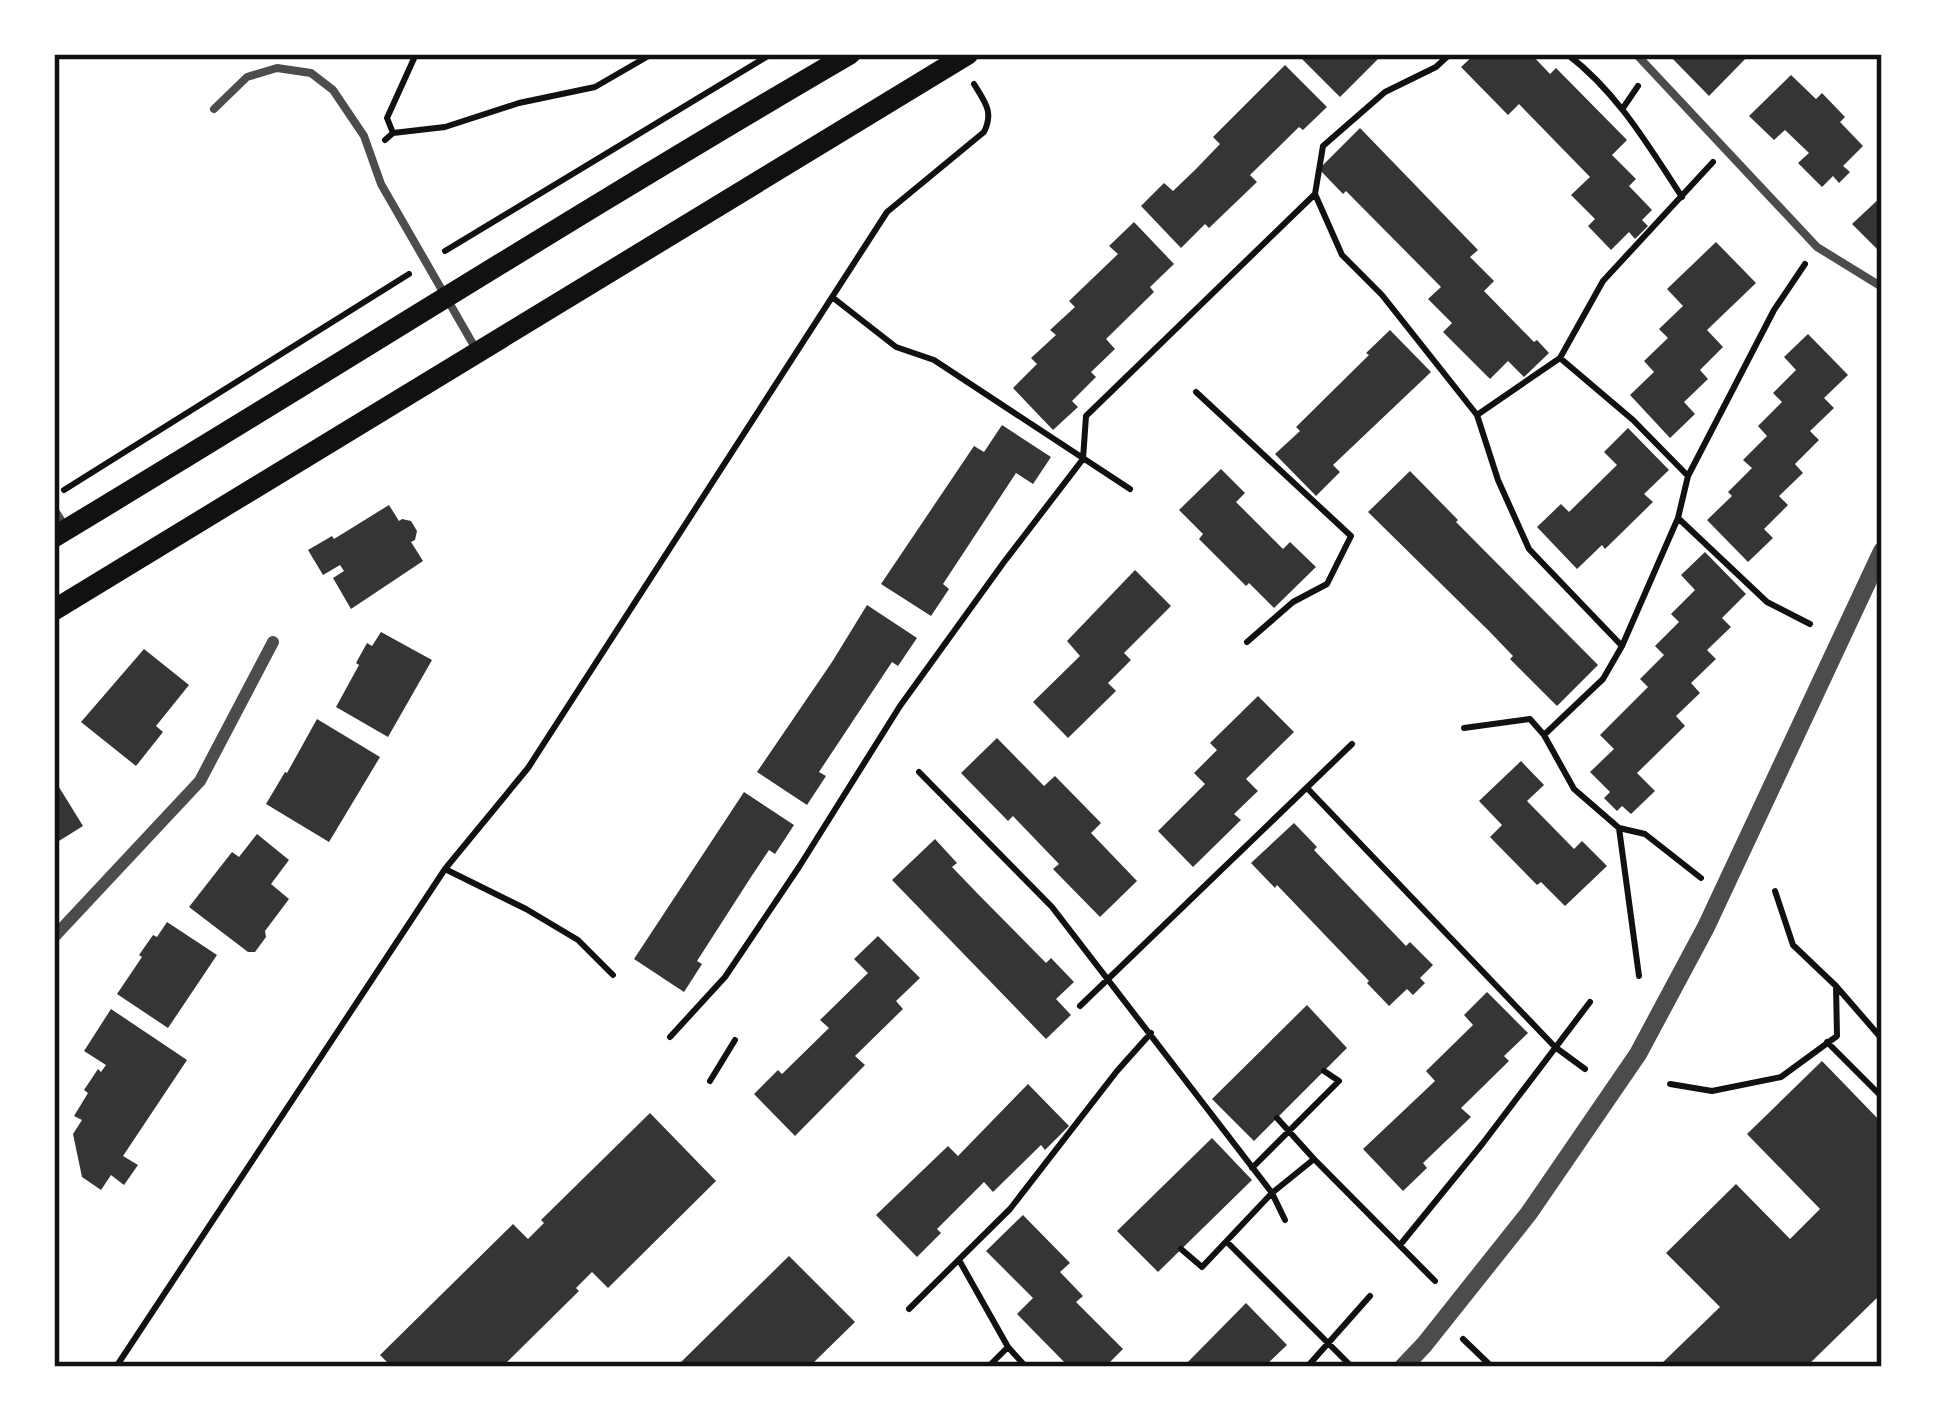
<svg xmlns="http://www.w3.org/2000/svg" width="1936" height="1421" font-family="'Sofia Sans Condensed',sans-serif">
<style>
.building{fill:#353535}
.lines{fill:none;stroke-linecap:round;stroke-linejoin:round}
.path{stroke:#111;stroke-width:6}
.service{stroke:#4c4c4c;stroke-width:8}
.minor{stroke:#4c4c4c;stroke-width:12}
.tertiary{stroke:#4c4c4c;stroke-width:18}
.secondary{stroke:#111;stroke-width:21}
.neatline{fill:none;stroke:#111;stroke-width:4.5}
</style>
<rect width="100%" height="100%" fill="#fff"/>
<path class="building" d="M1297,54H1383L1340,97Z
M1475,54H1531L1550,74L1556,68L1627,140L1612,155L1636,179L1629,186L1652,210L1642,220L1648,226L1635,239L1629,232L1611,250L1588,226L1595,219L1571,195L1590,177L1519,104L1508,115L1461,67Z
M1668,54H1750L1709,96Z
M1285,65L1327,107L1303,130L1299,127L1250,175L1257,182L1209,228L1205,224L1181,248L1141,206L1164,183L1173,191L1196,169L1220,144L1213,137Z
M1791,75L1816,99L1822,93L1845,117L1840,122L1863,146L1843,166L1850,172L1839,183L1833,176L1822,187L1798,163L1809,153L1785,130L1774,140L1749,116Z
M1360,128L1478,250L1470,257L1494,281L1484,291L1531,339L1534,342L1537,340L1549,353L1524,377L1508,361L1490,379L1443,332L1452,323L1428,299L1441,287L1346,191L1343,194L1319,169Z
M1882,196V254L1852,224Z
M1134,222L1174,264L1150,287L1154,292L1106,339L1115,349L1091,372L1096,377L1072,401L1078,407L1053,430L1013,388L1037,364L1031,358L1056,335L1050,330L1075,307L1069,301L1118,254L1109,246Z
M1716,242L1756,283L1707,330L1723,347L1700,370L1708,379L1684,402L1695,414L1670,438L1630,395L1654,372L1644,361L1668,338L1659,329L1683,306L1667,289Z
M1390,330L1431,372L1333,465L1340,472L1316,496L1275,454L1300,431L1296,427L1369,355L1366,353Z
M1808,334L1848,375L1824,398L1834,408L1810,431L1819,440L1795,464L1803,473L1779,496L1788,505L1764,529L1773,538L1748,562L1707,520L1732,496L1728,492L1752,468L1743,460L1767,436L1758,426L1782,402L1773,393L1796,370L1784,357Z
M1002,425L1051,457L1033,484L1016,473L943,584L949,589L931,616L881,584L974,446L984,452Z
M1628,428L1669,470L1644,494L1653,502L1605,549L1602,545L1577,569L1537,527L1561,504L1569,512L1617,465L1604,452Z
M1221,469L1245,493L1236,502L1283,549L1290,542L1316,567L1274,608L1249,583L1246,586L1199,539L1203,534L1179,510Z
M1410,471L1458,520L1456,522L1598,665L1557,706L1510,659L1513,656L1489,631L1368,512Z
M389,505L399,521L402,519L411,521L417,531L415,540L411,542L423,561L351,609L333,578L344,571L340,565L323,575L308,550L332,536L334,539Z
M1705,552L1746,594L1722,618L1731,627L1707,650L1716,659L1691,683L1700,693L1676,716L1685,726L1637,773L1655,791L1631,814L1622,806L1617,811L1604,798L1610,792L1590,772L1614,749L1600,735L1648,687L1640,679L1664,655L1655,646L1679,622L1671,614L1695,590L1681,575Z
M1135,570L1171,606L1124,653L1131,660L1108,683L1116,691L1068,738L1033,702L1080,656L1067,641Z
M867,605L917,638L898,666L892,662L819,772L826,776L807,805L757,772L832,662Z
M381,632L432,660L388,737L336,707L359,665L356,663L367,643L372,646Z
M144,649L189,685L156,726L163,732L136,766L81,722Z
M1258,696L1294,732L1246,779L1258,791L1234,814L1241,820L1193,867L1158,831L1205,784L1194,773L1217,750L1210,743Z
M317,719L380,757L329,842L266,804L285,772L287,773Z
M997,738L1044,786L1055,776L1101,823L1091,833L1137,881L1100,917L1053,869L1059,864L1013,816L1008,821L961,773Z
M1521,761L1544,785L1527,801L1574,849L1582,841L1607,866L1565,906L1541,882L1537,885L1490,837L1502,825L1479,801Z
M54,779L83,826L54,844Z
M744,792L794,825L775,854L769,850L751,877L697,961L702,964L684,992L634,959Z
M1294,823L1317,847L1314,850L1406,946L1410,942L1433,965L1420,978L1425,983L1413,995L1407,989L1389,1006L1367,983L1369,981L1277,885L1275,888L1251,863Z
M257,834L289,860L271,884L289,899L265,931L266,937L255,952H248L189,907L232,852L239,857Z
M935,839L957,863L952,867L976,892L1046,963L1051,958L1074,982L1056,999L1071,1015L1046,1039L892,880Z
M167,922L217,955L168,1028L117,994L142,957L139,955L153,935L157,937Z
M878,936L920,978L896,1001L903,1009L855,1056L865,1065L795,1136L754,1094L778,1070L782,1074L829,1028L820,1020L868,973L854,959Z
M1487,992L1528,1033L1504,1056L1509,1061L1461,1108L1471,1117L1423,1163L1427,1168L1403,1191L1363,1149L1435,1081L1426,1071L1473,1025L1464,1015Z
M1307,1005L1347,1048L1254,1141L1212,1099Z
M111,1009L187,1060L123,1156L138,1165L124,1185L111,1175L101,1190L82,1177L73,1134L82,1120L74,1116L88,1093L84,1090L98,1069L101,1072L106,1065L84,1051Z
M1822,1061L1882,1123V1293L1806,1367H1658L1720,1307L1666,1253L1736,1184L1790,1239L1820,1209L1747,1134Z
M1028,1084L1069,1126L1045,1150L1041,1145L993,1192L984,1182L937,1229L941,1233L917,1257L876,1215L948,1146L958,1156Z
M650,1113L716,1181L608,1288L592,1272L576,1288L579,1291L502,1367H392L380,1355L513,1224L528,1239L544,1223L541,1220Z
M1212,1138L1252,1180L1158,1272L1117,1231Z
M1023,1215L1070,1263L1060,1272L1083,1296L1076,1302L1123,1349L1105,1367H1069L1017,1314L1033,1298L986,1251Z
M789,1256L855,1322L809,1367H686L681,1362Z
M1246,1303L1287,1345L1264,1367H1183Z"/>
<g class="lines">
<path class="path" d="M1450,54L1436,67L1385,92L1323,146L1315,194L1342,255L1382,295L1477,415L1498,480L1529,549L1622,646
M1567,54C1617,92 1648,145 1682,197
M1623,108L1638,86
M393,133L387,118L416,54
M385,140L393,133L445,127L519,103L595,87L652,54
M445,251L771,54
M832,297L896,347L934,360L1130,489
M1560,358L1633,420L1688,476
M1196,392L1351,536L1327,584L1293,602L1247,642
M1477,415L1560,358L1603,281L1713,162
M64,490L409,274
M1678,518L1767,602L1810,624
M1464,728L1530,719L1544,735L1603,679L1622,646L1678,518L1688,476L1774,310L1805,264
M1544,735L1574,789L1619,828L1639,976
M919,772L1052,907L1272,1193L1285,1220
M1307,788L1555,1047L1585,1069
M1619,828L1645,834L1701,878
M445,869L526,909L578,940L613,975
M1775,891L1793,945L1836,986L1882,1039
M1080,1006L1352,744
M670,1037L725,977L799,867L900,706L1004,562L1083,459L1086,416L1315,194
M1827,1042L1882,1097
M710,1081L735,1040
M1670,1084L1712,1091L1781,1077L1837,1036L1836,986
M1277,1118L1314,1159
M1252,1168L1339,1081L1324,1071
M1227,1242L1352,1367
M1400,1245L1483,1143L1590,1002
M1181,1249L1202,1267L1272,1193L1314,1159L1435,1281
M959,1260L1008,1347L1026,1367
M909,1309L1010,1209L1117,1071L1151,1033
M1463,1339L1492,1367
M116,1367L445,869L528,768L887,212L984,132C994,112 985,102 974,84
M988,1367L1008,1347
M1307,1367L1370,1296"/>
<path class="service" d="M1636,54L1817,247L1882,287
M214,109L247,77L277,68L311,73L333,90L364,136L381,184L477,351
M54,509L66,528"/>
<path class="minor" d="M54,937L200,781L273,642"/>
<path class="tertiary" d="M1403,1367L1424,1345L1529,1213L1638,1054L1706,927L1882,551"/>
<path class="secondary" d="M54,537C320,377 582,210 850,54
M54,610L968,54"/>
</g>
<rect width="1936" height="1421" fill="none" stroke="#ffffff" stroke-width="114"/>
<rect x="57" y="57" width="1822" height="1307" class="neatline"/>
</svg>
